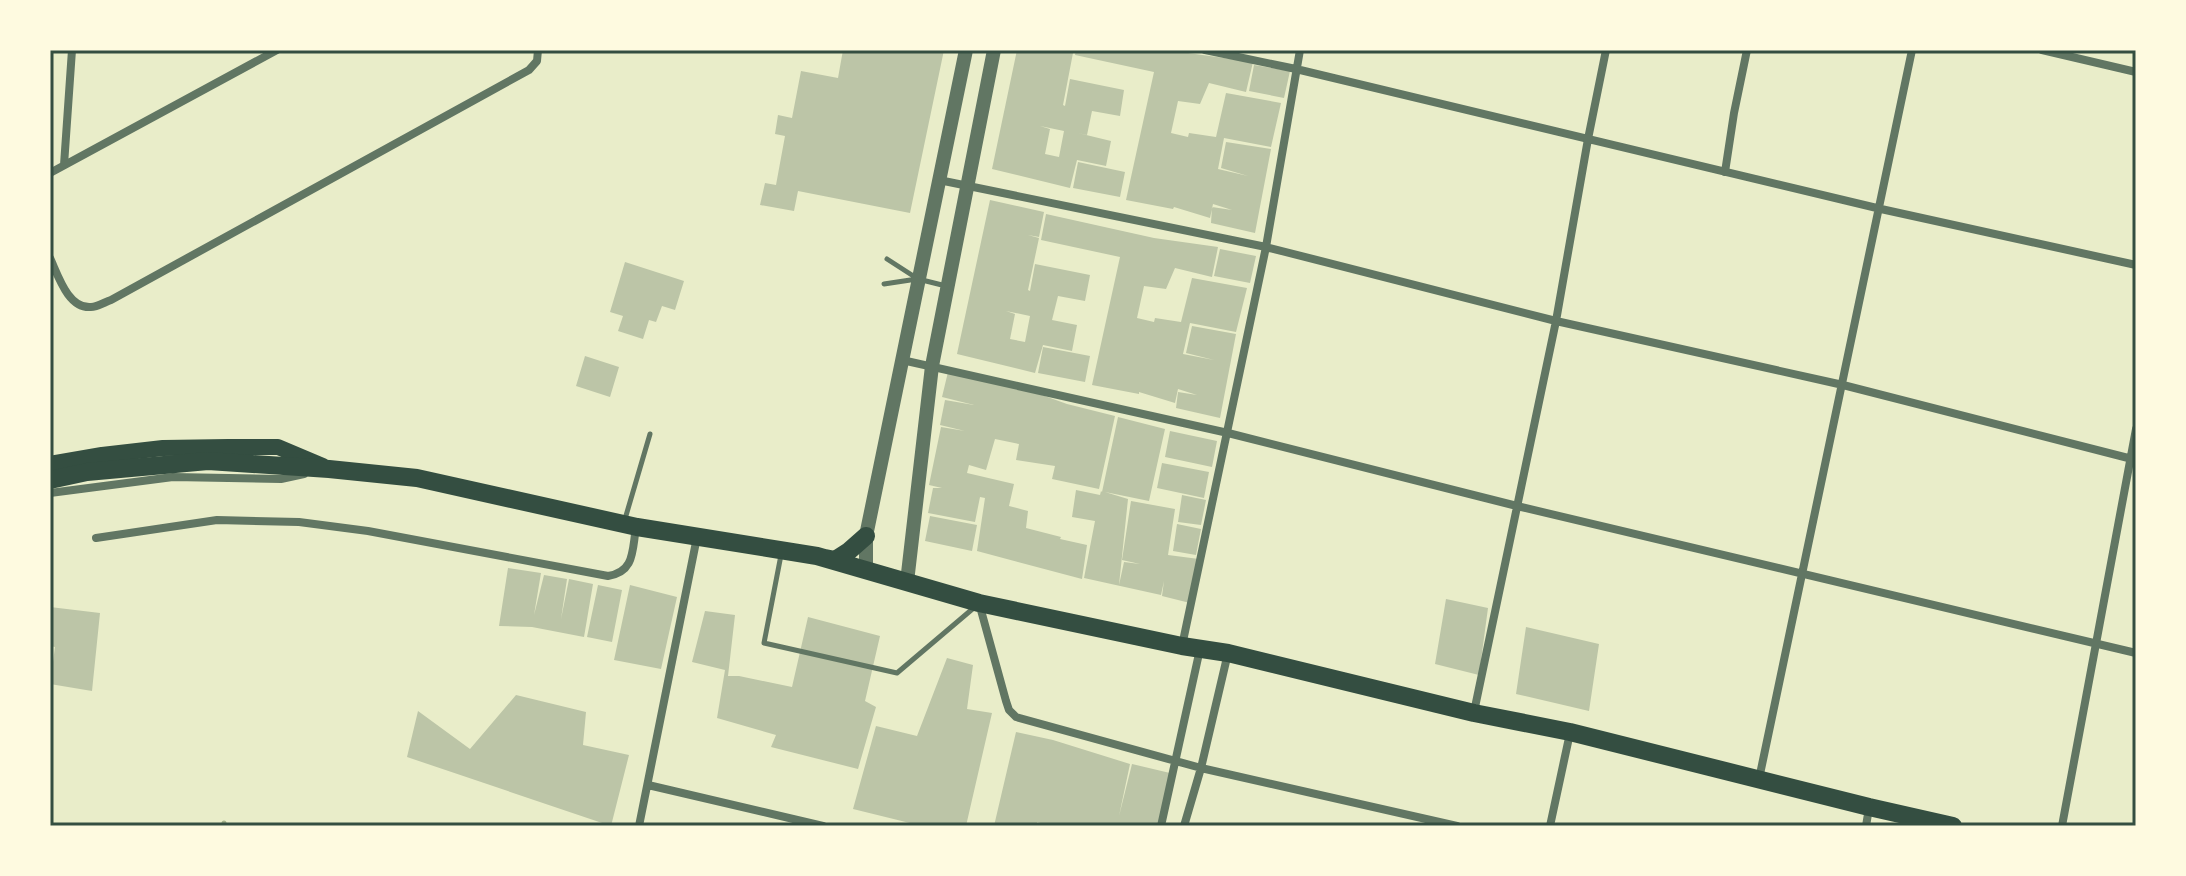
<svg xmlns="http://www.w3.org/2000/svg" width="2186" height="876" font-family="'DM Sans',sans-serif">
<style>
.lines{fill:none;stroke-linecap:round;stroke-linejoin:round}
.stream{stroke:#a3b18a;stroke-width:5}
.building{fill:#bcc5a7;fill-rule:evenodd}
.service{stroke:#617663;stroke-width:5}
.minor{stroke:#617663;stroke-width:8}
.tertiary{stroke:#617663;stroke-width:14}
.secondary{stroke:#344e41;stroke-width:16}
.primary{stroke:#344e41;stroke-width:18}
.neatline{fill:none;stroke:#344e41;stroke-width:3}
</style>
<rect width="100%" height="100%" fill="#e9edc9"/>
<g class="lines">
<path class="stream" d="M224,826V823"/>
</g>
<path class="building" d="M843,50H944L910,213L798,191L794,211L760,205L765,183L776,185L785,136L775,134L778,115L792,118L801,71L838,78Z
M1017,50H1063L1073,53L1063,105L1065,106L1070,79L1124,90L1120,116L1092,111L1087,135L1078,133L1111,141L1106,166L1077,160L1070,188L992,169ZM1040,126L1064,131L1059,157L1045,154L1050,129Z
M1076,50H1180L1188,53L1253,62L1246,92L1209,83L1200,104L1178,101L1171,133L1188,137L1189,133L1216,137L1226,93L1281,103L1271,147L1224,138L1218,169L1248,176L1221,168L1226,142L1271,149L1255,233L1211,223L1212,207L1232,210L1213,204L1210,218L1174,207L1173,209L1126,200L1154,72L1075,55Z
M1254,65L1290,71L1284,98L1249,91Z
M1078,162L1125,172L1120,197L1073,188Z
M990,200L1044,212L1039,237L1028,235L1039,238L1028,290L1030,291L1035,264L1090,275L1085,301L1058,296L1052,320L1077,325L1072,351L1043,345L1035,373L957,354ZM1006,311L1030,316L1025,342L1010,339L1015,314Z
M1046,214L1154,238L1218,247L1212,277L1175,268L1166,289L1144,286L1137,318L1154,322L1155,318L1181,322L1192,278L1247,288L1236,332L1190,323L1183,354L1214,360L1186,353L1192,326L1236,334L1220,418L1176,408L1178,392L1197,395L1178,389L1175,403L1139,392V394L1092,385L1120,257L1041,240Z
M1220,249L1256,256L1250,283L1214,276Z
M625,262L684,281L675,310L662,306L656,322L649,320L643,339L618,331L623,316L610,312Z
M1043,347L1090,356L1085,382L1038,373Z
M585,356L619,367L610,397L576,386Z
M948,372L1028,390L1067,404L1115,416L1099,489L1052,479L1055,466L1016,460L1019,444L995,439L986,470L969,465L967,473L1014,484L1009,506L1028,511L1026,528L1061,537L1060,539L1087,545L1082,579L977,551L985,498L980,497L975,522L928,513L933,488H942L929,485L941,427L965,431L940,425L945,400L974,405L942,397Z
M1118,417L1165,429L1149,501L1105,492L1128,499L1119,585L1124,562L1140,564L1122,560L1131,501L1175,509L1168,555L1199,559L1190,603L1162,596L1164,581L1161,595L1084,578L1095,521L1072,517L1076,490L1100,495L1101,491L1102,492Z
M1170,431L1217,441L1212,467L1165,457Z
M1162,463L1209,472L1204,498L1157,488Z
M1182,495L1206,500L1201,525L1178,522Z
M930,516L977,525L972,551L925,541Z
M1177,524L1201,529L1196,555L1173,551Z
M508,568L541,573L534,615L544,575L567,579L561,619L569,579L593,584L584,637L532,627L499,626Z
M598,585L622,590L612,642L587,637Z
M630,585L677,597L661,669L614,660Z
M1446,599L1488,608L1479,675L1435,664Z
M50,607L100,613L92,691L50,684L55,647L50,646Z
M705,611L735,615L728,676H739L792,687L808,617L880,636L865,701L876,707L858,769L771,747L776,735L717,718L725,670L692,662Z
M1526,627L1599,644L1589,711L1516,694Z
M947,658L973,665L967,709L992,713L966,826H922L853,809L876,726L917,736Z
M516,695L586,712L583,745L629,755L611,826L407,757L418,711L470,749Z
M1016,732L1053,740L1130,764L1119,816L1132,764L1170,773L1158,826H1051L1037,822V826H994Z"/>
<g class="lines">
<path class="service" d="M887,259L918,279L946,286
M884,284L917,279
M625,519L650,434
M781,555L764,643L897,673L976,606"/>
<path class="minor" d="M1205,50L1296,69L1881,209L2136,265
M2042,50L2136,72
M64,165L72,50
M1725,172L1734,113L1747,50
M50,173L277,50
M939,180L1266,247L1556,321L1843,385L2136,460
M50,258C58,275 68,309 91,307C97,307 105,302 111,300L529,70L537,61L538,50
M902,360L1228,433L1517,506L2136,653
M50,493L173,477L281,479L304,474
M96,538L217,520L299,522L368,531L608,576C635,572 632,550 636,528
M979,603L1006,701L1009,710L1016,717L1201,768L1457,826
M1182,646L1266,247L1300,50
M1474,712L1556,321L1588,139L1606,50
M1759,779L1912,50
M648,785L823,826
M639,826L697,537
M1161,826L1200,649
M1184,826L1201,768L1228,653
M1550,826L1570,733
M1866,826L1869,808
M2062,826L2136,429"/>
<path class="tertiary" d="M866,570V536L966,50
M907,582L932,366L994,50"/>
<path class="secondary" d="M50,464L102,455L163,448L228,447H278L323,466"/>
<path class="primary" d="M50,480L87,472L208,461L329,469L417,478L637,527L817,556L979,603L1182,646L1228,653L1474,713L1570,732L1869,807L1953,826
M825,558L835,560L849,551L866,536"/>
</g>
<rect width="2186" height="876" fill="none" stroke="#fefae0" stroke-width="104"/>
<rect x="52" y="52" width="2082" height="772" class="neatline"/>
</svg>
